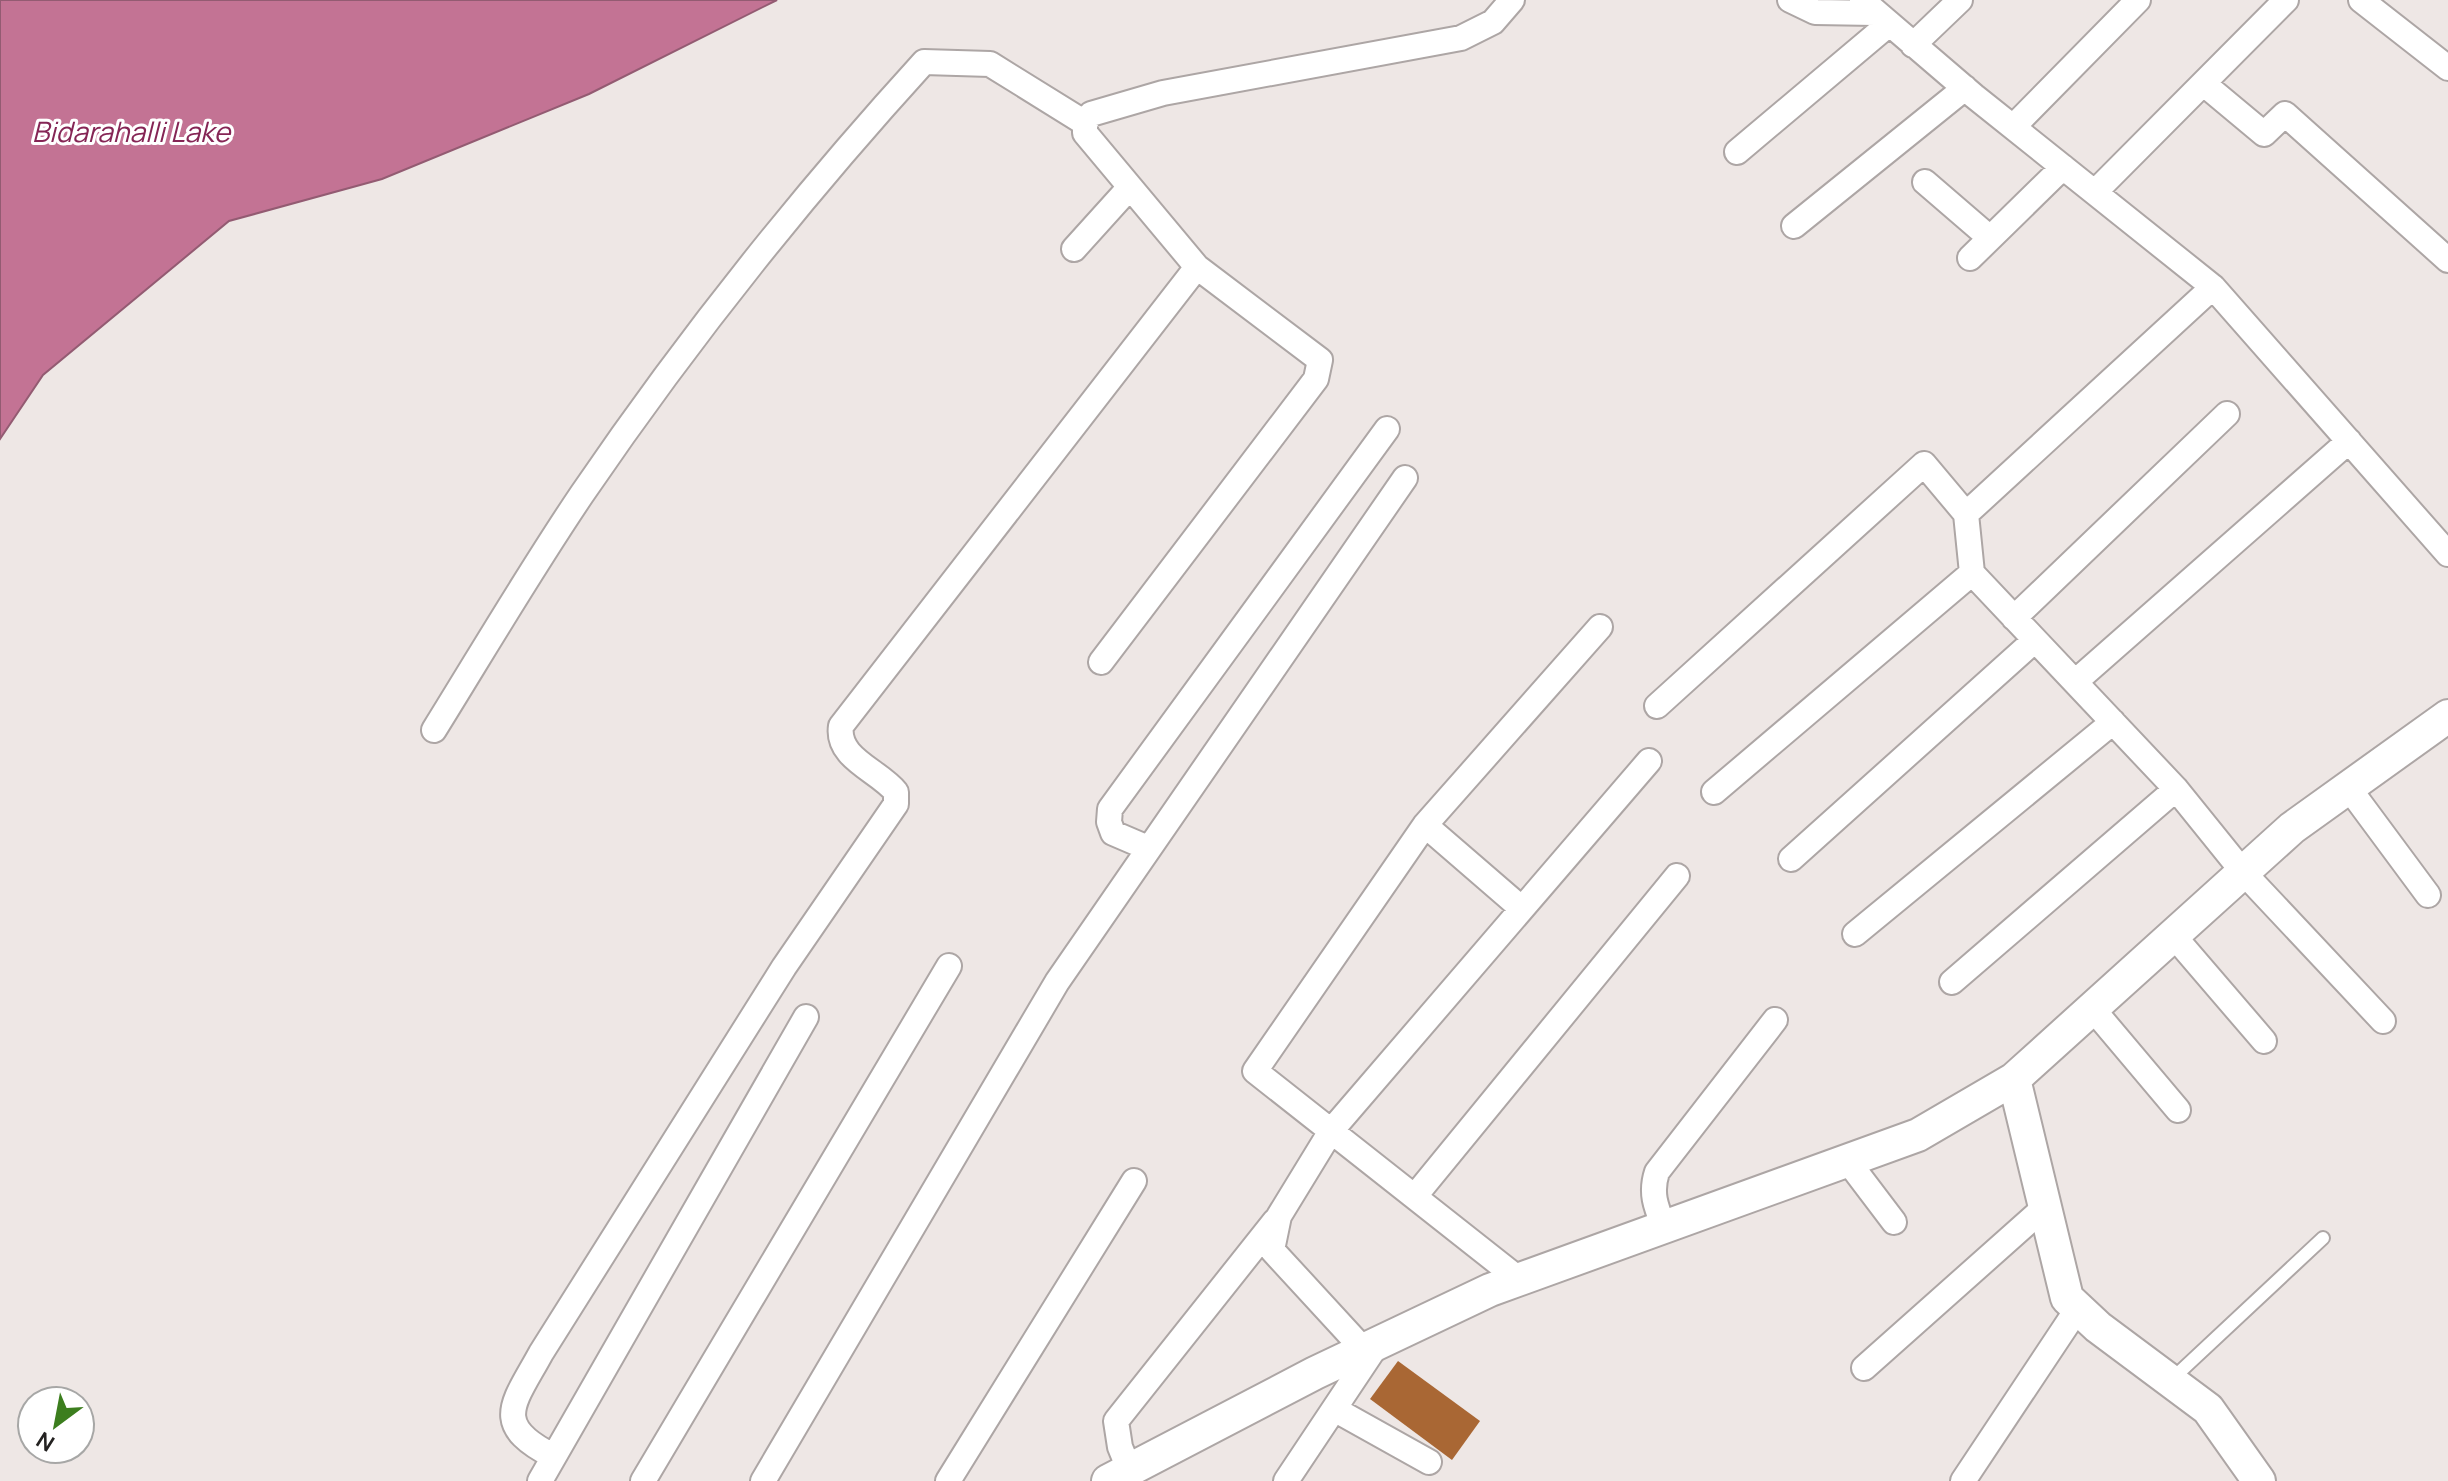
<svg xmlns="http://www.w3.org/2000/svg" width="2448" height="1481" font-family="Manrope,sans-serif">
<style>
.water{fill:#c37394;stroke:#935b72;stroke-width:2}
.building{fill:#a96734}
.lines{fill:none;stroke-linecap:round;stroke-linejoin:round}
.lane-casing{stroke:#ada6a5;stroke-width:16}
.street-casing{stroke:#ada6a5;stroke-width:28}
.secondary-casing{stroke:#ada6a5;stroke-width:36}
.lane{stroke:#fff;stroke-width:12}
.street{stroke:#fff;stroke-width:24}
.secondary{stroke:#fff;stroke-width:32}
.labels{text-anchor:middle;stroke-width:6;stroke-linejoin:round;paint-order:stroke}
.water-label{font-size:28px;font-style:italic;fill:#852555;stroke:#fff}
</style>
<rect width="100%" height="100%" fill="#eee7e5"/>
<path class="water" d="M0,0H777L589,94L382,179L229,221L43,375L0,439Z"/>
<path class="building" d="M1398,1361L1480,1421L1452,1460L1370,1399Z"/>
<g class="lines">
<defs>
<path id="lane" d="M2170,1381L2323,1238"/>
<path id="street" d="M1790,0L1815,12L1875,13
M1862,0L1974,96L2213,287L2448,554
M2361,0L2448,68
M1913,45L1960,0
M2204,84L2264,134L2285,114L2448,260
M2013,127L2138,0
M1737,152L1889,24
M1925,182L1990,238
M2095,192L2286,0
M1794,226L1965,88
M1074,249L1130,187
M1970,258L2063,167
M1966,514L2213,287
M2014,618L2227,414
M1101,662L1316,379L1320,360L1197,267L1085,133V123L1091,114L1163,93L1461,38L1493,22L1512,0
M2075,682L2349,441
M1657,706L1924,464L1966,514L1972,573
M434,730C483,651 530,571 582,494C685,343 801,197 924,62L990,64L1085,123
M2348,787L2428,895
M1714,792L1972,573L2176,789L2243,872L2383,1021
M1425,825L1521,908
M1148,848L1113,833L1109,822L1110,809L1387,429
M1791,859L2035,640
M1855,934L2113,722
M2173,935L2264,1041
M1952,982L2176,789
M2092,1008L2178,1110
M1847,1160L1894,1222
M1415,1196L1677,876
M1664,1227C1656,1207 1650,1193 1657,1172L1775,1020
M1520,1280L1255,1071L1425,825L1600,627
M1364,1350L1272,1250L1279,1216L1331,1131L1649,761
M1864,1368L2045,1207
M1334,1409L1429,1462
M553,1456C490,1424 514,1403 541,1353L784,967L896,804V792C878,770 836,758 841,726L1197,267
M1129,1469L1120,1447L1116,1421L1275,1221
M540,1481L806,1017
M643,1481L949,966
M763,1481L1057,982L1405,478
M948,1481L1134,1181
M1286,1481L1378,1343
M1963,1481L2078,1308"/>
<path id="secondary" d="M2014,1079L2067,1298L2098,1327L2208,1409L2259,1481
M1108,1481L1315,1373L1490,1290L1918,1135L2014,1079L2292,828L2448,716"/>
</defs>
<use href="#lane" class="lane-casing"/>
<use href="#street" class="street-casing"/>
<use href="#secondary" class="secondary-casing"/>
<use href="#lane" class="lane"/>
<use href="#street" class="street"/>
<use href="#secondary" class="secondary"/>
</g>
<g class="labels">
<g class="water-label">
<text x="131" y="142">Bidarahalli Lake</text>
</g>
</g>
<g transform="translate(56 1425) rotate(212)"><circle r="38" fill="#ffffff" stroke="#a7a7a6" stroke-width="2"/>
<path d="M0-6L14 30L0 20L-14 30Z" fill="#3c7e1e"/>
<text y="-12" font-size="22" font-weight="bold" text-anchor="middle" fill="#242221">N</text>
</g>
</svg>
